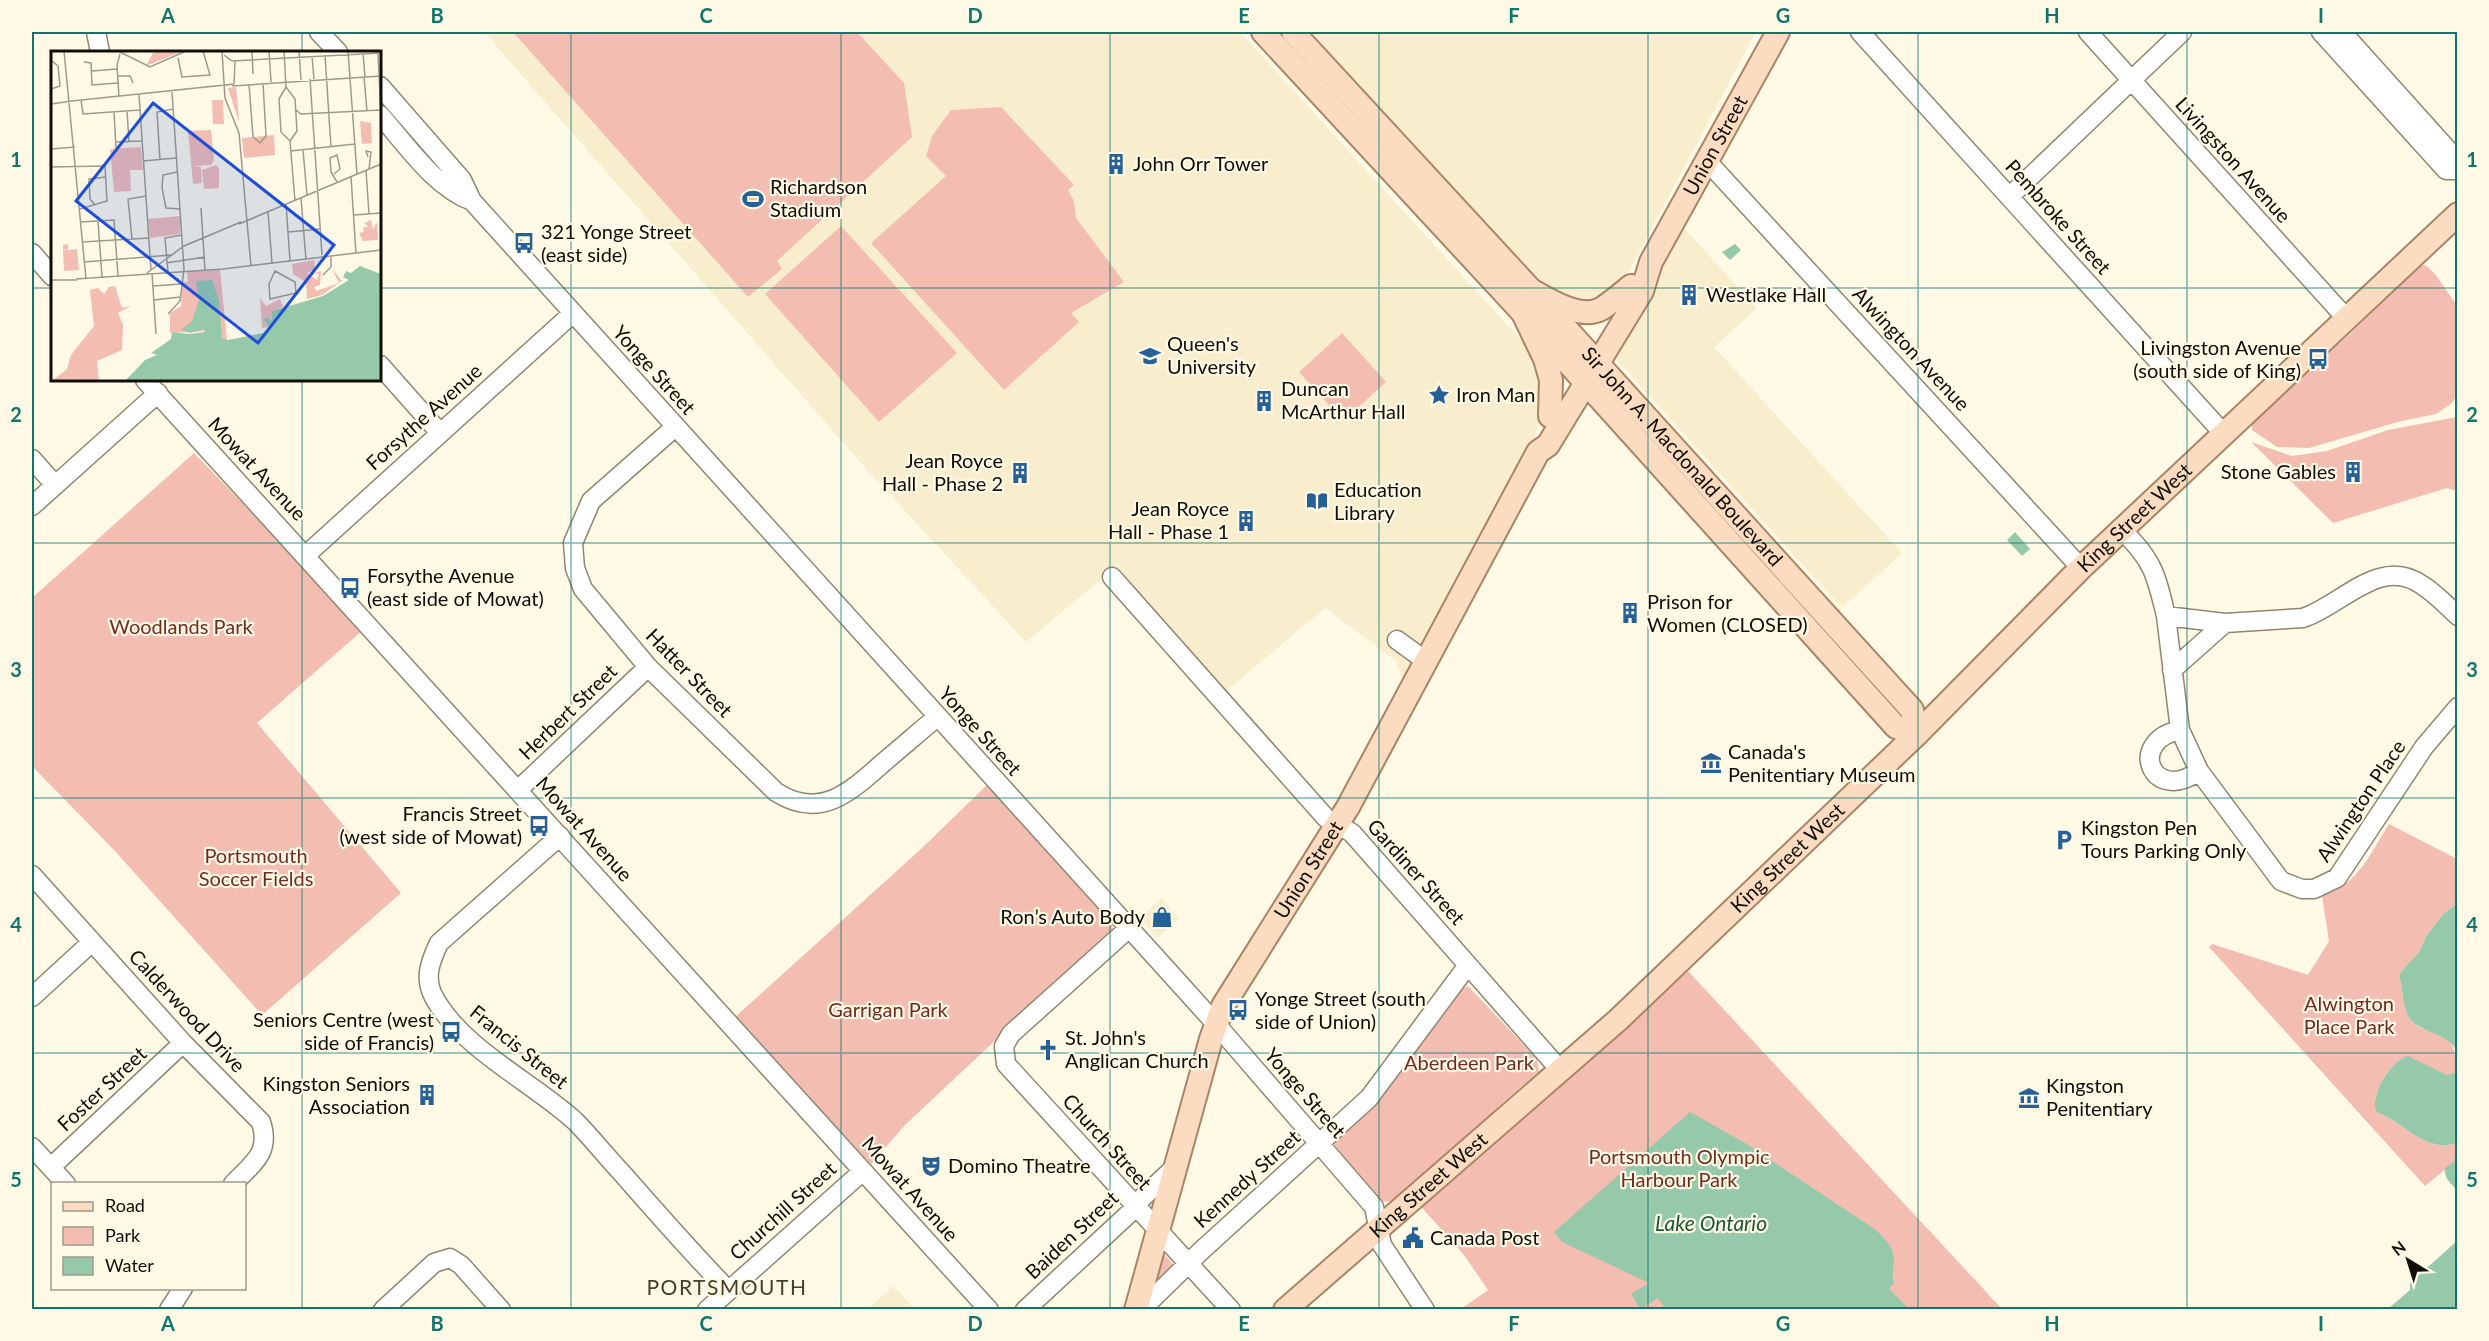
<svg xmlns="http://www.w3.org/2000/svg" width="2489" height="1341" font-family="Lato,sans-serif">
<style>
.built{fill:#f8eece}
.green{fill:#f4bdb2}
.water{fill:#96c9a9}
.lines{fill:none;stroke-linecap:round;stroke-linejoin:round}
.minor-casing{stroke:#8e8871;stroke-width:21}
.major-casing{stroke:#a78565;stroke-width:26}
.minor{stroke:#fff;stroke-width:18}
.major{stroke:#fbdcc1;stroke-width:22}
.grid{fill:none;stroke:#0f766e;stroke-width:1.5;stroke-opacity:0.55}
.labels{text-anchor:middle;stroke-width:4.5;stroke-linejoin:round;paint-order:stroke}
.street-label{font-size:20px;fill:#100e06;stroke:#fff9e5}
.poi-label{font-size:20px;fill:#100e06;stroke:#fff9e5;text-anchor:start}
.park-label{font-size:20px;fill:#712c21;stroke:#fff9e5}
.water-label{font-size:21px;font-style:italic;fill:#1d5738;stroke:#fff9e5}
.neighbourhood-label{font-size:21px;letter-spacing:1.5px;fill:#453f2b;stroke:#fff9e5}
.inset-road{fill:none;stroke:#9f9b8c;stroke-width:1.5}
.view{fill:#1d4ed8;fill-opacity:0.15;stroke:#1d4ed8;stroke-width:3}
.inset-edge{fill:none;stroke:#100e06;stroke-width:3}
.neatline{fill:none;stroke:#0f766e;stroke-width:2}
.grid-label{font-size:20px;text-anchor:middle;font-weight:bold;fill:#0f766e}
</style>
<rect width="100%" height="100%" fill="#fff9e5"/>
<path class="built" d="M484,32H1240L1523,342L1542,371L1543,412L1532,443L1403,680L1396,661L1325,608L1224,693L1117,566L1026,642L860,462Z
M1307,32H1756L1620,288L1591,306L1546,289Z
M1684,228L1757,308L1714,347L1902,553L1842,608L1614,357Z
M1162,898L1179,919L1157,938L1139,918Z
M893,1286L915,1309H868Z"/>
<path class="green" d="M513,32H857L904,83L912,137L777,261L782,269L748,297Z
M1001,107L1074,185L1068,190L1074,201L1076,218L1124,282L1071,313L1079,322L1004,390L871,243L946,176L926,156L932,136L951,110Z
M841,226L957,353L879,422L765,294Z
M2424,265C2437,271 2446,293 2457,304V394L2452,403L2436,414L2401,421L2309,448L2277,447L2252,430V421L2350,334L2419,266Z
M1342,333L1386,382L1343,421L1299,372Z
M2457,417V491L2447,488L2333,523L2251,442L2292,456L2327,451L2388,430Z
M194,453L364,629L257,723L401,893L262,1015L114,850L32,766V598Z
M988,784L1112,925L1113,930L905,1125L871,1164L734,1018L921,849Z
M2389,824L2457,859V904L2444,913L2427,935L2419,952L2399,974C2402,986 2403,1004 2408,1015C2421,1043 2457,1017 2457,1072L2447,1075L2410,1059C2406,1060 2400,1061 2396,1064C2384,1072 2371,1099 2376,1112C2404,1121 2424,1154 2457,1143L2458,1159L2425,1186L2209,947L2212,944L2308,975L2329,941L2322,896C2358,885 2370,854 2389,824Z
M1688,971L2002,1309H1461L1488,1290L1464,1255L1417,1202L1593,1056Z
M1468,986L1537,1059L1539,1071L1496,1109L1495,1113L1393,1201L1381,1202L1333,1143L1460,989Z
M1163,1253L1174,1265L1154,1283Z"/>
<path class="water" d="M1735,244L1741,250L1730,260L1722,252Z
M2015,532L2030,549L2022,556L2007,540Z
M2457,904V1051C2446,1031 2417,1033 2408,1016C2403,1005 2402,986 2399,974L2419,952L2427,935L2444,913Z
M2408,1056L2447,1075L2457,1072V1143C2424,1154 2404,1121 2376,1112C2370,1095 2390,1061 2408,1056Z
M1690,1112L1745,1143L1876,1230C1884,1238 1894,1247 1894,1259C1894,1270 1891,1271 1894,1283L1889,1289L1909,1309L1666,1310L1658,1298L1640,1309L1631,1294L1649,1283L1562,1242L1554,1232Z
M2457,1160V1191C2451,1182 2444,1180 2445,1168Z
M2457,1241V1309H2388L2410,1290V1283Z"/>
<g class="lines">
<defs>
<path id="minor" d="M96,32L100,52
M319,32L338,52
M1860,32L2223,433
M2088,32L2346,318
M2321,32L2446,170H2457
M2342,32L2457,160L2458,171
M380,86L462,180L472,201L1216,1024L1374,1207L1382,1245L1425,1310
M380,115C406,144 434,187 472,201
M1707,161L2081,568
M2009,197L2182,32
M32,253L52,276
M380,365L440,433
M145,380L989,1310
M675,427L591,501L573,543L575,568L583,589L648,667L776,792C821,821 851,791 884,762C902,747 919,732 937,717
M32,459L55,485
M32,506L158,393
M2121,529C2153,560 2156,574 2166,616
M306,555L572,314
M1112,577L1326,818L1352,833L1561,1071
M2458,616C2446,605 2435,593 2422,585C2380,555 2341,606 2303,618L2225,623L2166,616L2180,730L2199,771L2281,881L2302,889H2314L2337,878L2424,747L2458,707
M1397,640L1426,661
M2172,670L2225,623
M2180,730C2126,741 2152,805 2199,771
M519,789L648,667
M560,836L439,943C430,962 423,979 435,999C463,1049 532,1082 575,1121C591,1137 605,1155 621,1172C656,1212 691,1252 728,1290
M32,875L183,1043L261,1122C271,1153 253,1163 233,1184
M1128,929L1011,1034L1004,1046L1006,1064L1231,1310
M32,997L92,942
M32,1147L66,1184
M51,1167L183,1043
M169,1310L183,1288
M383,1310L434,1263L450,1258L461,1265L501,1310
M707,1310L863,1171
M1025,1310L1135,1208L1142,1198L1174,1168
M1141,1310L1201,1251L1369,1098L1468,965"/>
<g id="major">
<path d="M1263,32L1523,313L1545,359L1551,380L1550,416"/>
<path d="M1293,32L1531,290C1549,300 1580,320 1601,309C1611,303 1621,294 1631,286"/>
<path id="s1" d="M1531,290L1912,710L1917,734"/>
<path d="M1523,313L1896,727L1917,734"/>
<path id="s2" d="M1136,1310L1211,1039L1223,1006L1348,807L1538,452L1548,445L1642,291L1651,262L1778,32"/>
<path id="s3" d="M1285,1310L1618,1020L1917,734L2081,568L2458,214"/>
</g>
</defs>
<use href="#minor" class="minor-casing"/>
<use href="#major" class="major-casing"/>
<use href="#minor" class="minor"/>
<use href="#major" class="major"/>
</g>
<path class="grid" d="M302,32V52M571,32V1310M841,32V1310M1110,32V1310M1379,32V1310M1648,32V1310M1918,32V1310M2187,32V1310M32,288H52M380,288H2458M302,380V1310M32,543H2458M32,798H2458M32,1053H2458"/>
<defs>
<symbol id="building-bare" viewBox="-9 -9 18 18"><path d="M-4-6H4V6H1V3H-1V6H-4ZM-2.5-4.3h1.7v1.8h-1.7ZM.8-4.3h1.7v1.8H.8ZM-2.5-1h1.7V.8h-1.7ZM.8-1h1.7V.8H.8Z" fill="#266098" stroke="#fff9e5" stroke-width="2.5" paint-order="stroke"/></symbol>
<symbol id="stadium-bare" viewBox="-9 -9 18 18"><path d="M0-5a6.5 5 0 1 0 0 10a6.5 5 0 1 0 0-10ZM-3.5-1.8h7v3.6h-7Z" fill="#266098" stroke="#fff9e5" stroke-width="2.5" paint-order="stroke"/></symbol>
<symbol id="bus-bare" viewBox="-9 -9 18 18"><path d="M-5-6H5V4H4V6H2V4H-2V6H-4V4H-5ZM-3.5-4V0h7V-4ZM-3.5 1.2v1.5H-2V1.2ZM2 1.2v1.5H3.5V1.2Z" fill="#266098" stroke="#fff9e5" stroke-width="2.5" paint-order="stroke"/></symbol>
<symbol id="university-bare" viewBox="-9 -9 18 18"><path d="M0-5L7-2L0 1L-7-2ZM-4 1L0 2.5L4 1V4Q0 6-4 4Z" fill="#266098" stroke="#fff9e5" stroke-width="2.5" paint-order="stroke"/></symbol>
<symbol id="sight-bare" viewBox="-9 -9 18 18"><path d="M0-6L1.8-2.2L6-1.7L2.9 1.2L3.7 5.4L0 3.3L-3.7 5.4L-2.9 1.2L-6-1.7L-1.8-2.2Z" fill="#266098" stroke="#fff9e5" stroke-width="2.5" paint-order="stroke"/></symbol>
<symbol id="library-bare" viewBox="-9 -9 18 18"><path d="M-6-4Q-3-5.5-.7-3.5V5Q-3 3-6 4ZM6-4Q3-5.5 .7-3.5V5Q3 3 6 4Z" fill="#266098" stroke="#fff9e5" stroke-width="2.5" paint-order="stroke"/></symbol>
<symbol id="museum-bare" viewBox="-9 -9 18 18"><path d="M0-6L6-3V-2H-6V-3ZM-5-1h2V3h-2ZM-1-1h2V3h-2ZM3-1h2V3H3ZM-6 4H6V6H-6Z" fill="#266098" stroke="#fff9e5" stroke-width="2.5" paint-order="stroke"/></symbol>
<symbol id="parking-bare" viewBox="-9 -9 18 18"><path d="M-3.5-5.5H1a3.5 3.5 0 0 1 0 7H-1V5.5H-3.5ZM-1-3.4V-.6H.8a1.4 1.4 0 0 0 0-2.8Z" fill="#266098" stroke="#fff9e5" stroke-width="2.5" paint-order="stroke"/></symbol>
<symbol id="shop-bare" viewBox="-9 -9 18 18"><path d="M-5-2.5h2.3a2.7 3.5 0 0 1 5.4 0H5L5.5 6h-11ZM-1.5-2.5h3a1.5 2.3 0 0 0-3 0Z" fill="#266098" stroke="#fff9e5" stroke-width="2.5" paint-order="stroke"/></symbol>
<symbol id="church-bare" viewBox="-9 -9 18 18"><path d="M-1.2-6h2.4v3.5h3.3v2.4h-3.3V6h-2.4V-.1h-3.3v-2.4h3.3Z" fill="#266098" stroke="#fff9e5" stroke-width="2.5" paint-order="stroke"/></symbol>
<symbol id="theatre-bare" viewBox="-9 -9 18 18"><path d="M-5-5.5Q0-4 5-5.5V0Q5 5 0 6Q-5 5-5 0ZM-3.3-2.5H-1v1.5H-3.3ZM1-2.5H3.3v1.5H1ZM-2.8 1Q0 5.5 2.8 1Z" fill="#266098" stroke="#fff9e5" stroke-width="2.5" paint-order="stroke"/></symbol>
<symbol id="civic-bare" viewBox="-9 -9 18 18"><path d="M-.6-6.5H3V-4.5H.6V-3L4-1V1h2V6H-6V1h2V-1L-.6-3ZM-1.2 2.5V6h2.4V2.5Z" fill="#266098" stroke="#fff9e5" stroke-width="2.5" paint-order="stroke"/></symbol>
</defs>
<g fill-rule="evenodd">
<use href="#building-bare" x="1101" y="149" width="30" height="30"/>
<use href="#stadium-bare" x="738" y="184" width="30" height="30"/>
<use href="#bus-bare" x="509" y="228" width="30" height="30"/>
<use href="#building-bare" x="1674" y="280" width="30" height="30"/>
<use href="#university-bare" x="1135" y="341" width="30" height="30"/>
<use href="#bus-bare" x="2303" y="344" width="30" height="30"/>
<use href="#sight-bare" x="1424" y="380" width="30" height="30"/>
<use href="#building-bare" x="1249" y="386" width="30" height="30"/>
<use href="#building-bare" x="2338" y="457" width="30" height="30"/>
<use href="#building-bare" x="1005" y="458" width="30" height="30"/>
<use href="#library-bare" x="1302" y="486" width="30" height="30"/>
<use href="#building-bare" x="1231" y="506" width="30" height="30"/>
<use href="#bus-bare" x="335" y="573" width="30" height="30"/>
<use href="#building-bare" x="1615" y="598" width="30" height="30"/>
<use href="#museum-bare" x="1696" y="748" width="30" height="30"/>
<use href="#bus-bare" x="524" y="811" width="30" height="30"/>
<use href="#parking-bare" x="2049" y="825" width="30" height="30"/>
<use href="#shop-bare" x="1147" y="902" width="30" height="30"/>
<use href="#bus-bare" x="1223" y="995" width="30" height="30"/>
<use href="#bus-bare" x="436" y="1017" width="30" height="30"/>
<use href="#church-bare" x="1033" y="1035" width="30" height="30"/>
<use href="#building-bare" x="412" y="1080" width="30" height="30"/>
<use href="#museum-bare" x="2014" y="1083" width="30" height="30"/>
<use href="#theatre-bare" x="916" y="1151" width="30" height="30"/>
<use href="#civic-bare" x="1398" y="1223" width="30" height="30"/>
</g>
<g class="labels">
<g class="street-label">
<text dy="7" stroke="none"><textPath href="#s2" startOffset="1310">Union Street</textPath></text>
<text transform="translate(2233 160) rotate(48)" y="7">Livingston Avenue</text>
<text transform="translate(2058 217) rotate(48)" y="7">Pembroke Street</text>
<text transform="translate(1911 349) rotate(47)" y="7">Alwington Avenue</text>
<text transform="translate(654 370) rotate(48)" y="7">Yonge Street</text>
<text transform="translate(424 417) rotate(-42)" y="7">Forsythe Avenue</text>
<text dy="7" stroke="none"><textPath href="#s1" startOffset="225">Sir John A. Macdonald Boulevard</textPath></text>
<text transform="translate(257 469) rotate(47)" y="7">Mowat Avenue</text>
<text dy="7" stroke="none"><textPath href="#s3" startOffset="1162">King Street West</textPath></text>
<text transform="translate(689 673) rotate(46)" y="7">Hatter Street</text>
<text transform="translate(568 712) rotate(-44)" y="7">Herbert Street</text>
<text transform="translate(980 731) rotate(48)" y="7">Yonge Street</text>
<text transform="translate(2361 801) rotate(-56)" y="7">Alwington Place</text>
<text transform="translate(584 829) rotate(48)" y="7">Mowat Avenue</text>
<text dy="7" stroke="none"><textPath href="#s3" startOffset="676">King Street West</textPath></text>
<text dy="7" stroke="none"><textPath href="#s2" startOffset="477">Union Street</textPath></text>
<text transform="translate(1416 872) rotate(48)" y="7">Gardiner Street</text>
<text transform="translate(187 1011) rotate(47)" y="7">Calderwood Drive</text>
<text transform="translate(519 1047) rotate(39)" y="7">Francis Street</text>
<text transform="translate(102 1089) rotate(-43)" y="7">Foster Street</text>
<text transform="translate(1305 1093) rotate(49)" y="7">Yonge Street</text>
<text transform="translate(1107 1142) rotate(48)" y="7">Church Street</text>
<text transform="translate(1247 1179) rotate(-42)" y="7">Kennedy Street</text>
<text dy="7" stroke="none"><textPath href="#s3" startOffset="190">King Street West</textPath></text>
<text transform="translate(910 1189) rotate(48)" y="7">Mowat Avenue</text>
<text transform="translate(783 1211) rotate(-42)" y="7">Churchill Street</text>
<text transform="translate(1072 1235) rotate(-43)" y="7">Baiden Street</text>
</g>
<g class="poi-label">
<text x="1133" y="171">John Orr Tower</text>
<text x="770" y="194">Richardson<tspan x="770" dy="23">Stadium</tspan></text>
<text x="541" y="239">321 Yonge Street<tspan x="541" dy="23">(east side)</tspan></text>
<text x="1706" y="302">Westlake Hall</text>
<text x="1167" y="351">Queen's<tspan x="1167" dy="23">University</tspan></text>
<text x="2301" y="355" text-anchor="end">Livingston Avenue<tspan x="2301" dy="23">(south side of King)</tspan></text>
<text x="1281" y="396">Duncan<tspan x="1281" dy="23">McArthur Hall</tspan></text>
<text x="1456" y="402">Iron Man</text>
<text x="1003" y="468" text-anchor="end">Jean Royce<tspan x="1003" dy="23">Hall - Phase 2</tspan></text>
<text x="2336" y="479" text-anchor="end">Stone Gables</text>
<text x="1334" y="497">Education<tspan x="1334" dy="23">Library</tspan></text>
<text x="1229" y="516" text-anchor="end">Jean Royce<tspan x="1229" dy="23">Hall - Phase 1</tspan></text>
<text x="367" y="583">Forsythe Avenue<tspan x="367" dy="23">(east side of Mowat)</tspan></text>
<text x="1647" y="609">Prison for<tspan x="1647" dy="23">Women (CLOSED)</tspan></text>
<text x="1728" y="759">Canada's<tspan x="1728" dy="23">Penitentiary Museum</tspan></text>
<text x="522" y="821" text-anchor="end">Francis Street<tspan x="522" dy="23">(west side of Mowat)</tspan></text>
<text x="2081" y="835">Kingston Pen<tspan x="2081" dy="23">Tours Parking Only</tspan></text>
<text x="1145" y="924" text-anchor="end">Ron’s Auto Body</text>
<text x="1255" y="1006">Yonge Street (south<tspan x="1255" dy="23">side of Union)</tspan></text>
<text x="434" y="1027" text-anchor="end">Seniors Centre (west<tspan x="434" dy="23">side of Francis)</tspan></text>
<text x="1065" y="1045">St. John's<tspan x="1065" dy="23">Anglican Church</tspan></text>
<text x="410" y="1091" text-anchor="end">Kingston Seniors<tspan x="410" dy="23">Association</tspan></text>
<text x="2046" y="1093">Kingston<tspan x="2046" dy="23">Penitentiary</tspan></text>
<text x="948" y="1173">Domino Theatre</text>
<text x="1430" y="1245">Canada Post</text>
</g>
<g class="park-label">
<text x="181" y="634">Woodlands Park</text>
<text x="256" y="863">Portsmouth<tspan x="256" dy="23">Soccer Fields</tspan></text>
<text x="2349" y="1011">Alwington<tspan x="2349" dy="23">Place Park</tspan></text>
<text x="888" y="1017">Garrigan Park</text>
<text x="1469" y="1070">Aberdeen Park</text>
<text x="1679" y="1164">Portsmouth Olympic<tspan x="1679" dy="23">Harbour Park</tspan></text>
</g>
<g class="water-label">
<text x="1711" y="1231">Lake Ontario</text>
</g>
<g class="neighbourhood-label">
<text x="727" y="1295">PORTSMOUTH</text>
</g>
</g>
<g transform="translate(51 51)">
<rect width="330" height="330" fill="#fff9e5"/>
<path d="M103,0H132L95,15ZM185,36L188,69V71L177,37ZM161,49H172L173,73H162ZM309,70L320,72L321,92L311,93ZM160,79L163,109L160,114L143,115L150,116L151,132L142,133L137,80ZM223,84L224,104L193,107L191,87ZM90,96L92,119H79L80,140L63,141L59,98ZM165,114L168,117V137L153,138L151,119ZM129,165V183L99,187L97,168ZM320,169L322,179L326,171L327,189L312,190L308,182L313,181L312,176H318L313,172ZM17,193V199L26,198L28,219L13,220L12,199L17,198H12V194ZM263,209L264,218L256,222L266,229L268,223L263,222L270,220L269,234L263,236L265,240L288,232L281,218L291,230L271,244L256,248L255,231L242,223L241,213ZM169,219L176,289L159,280L119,282V262L130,255L131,231H137L136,220ZM64,235L71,257L80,255L67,262L72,274L71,299L46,310L48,330H1L16,318L20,304L43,275L39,239L47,237L53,243L58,236ZM209,247L215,255L229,248L232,256L221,260V271L217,266L212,268L218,276L211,277Z" fill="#f4bdb2"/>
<path d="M309,215L330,223V330H74L94,309L106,304L100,302L120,288L121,281L138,283L154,281L153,278L139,282L130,279L141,270L148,249L145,230L161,229L168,249L171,287L177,289L212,282L218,276L212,268L217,266L221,270V260L272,245L298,229L292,226L295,220L300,222Z" fill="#96c9a9"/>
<path class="inset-road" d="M13,0L35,228M67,0L99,16L135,0M171,0L174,47L188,82L200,215M201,0L202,23M218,0L220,31M233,0L235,36L244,48L246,80L239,90L244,150M248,0L250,29M297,0L306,123M312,2L314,26M327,2L330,65M173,4L181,10L330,2M274,4L280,96M261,5L263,28M127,7L131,26L159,24L152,0M0,9L7,15L9,35L0,38M33,11L40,12L41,34L67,32M41,20L66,18M66,25H79L82,32M313,26L316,60M259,28L271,204M198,33L202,86L209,92L215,85L212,32M181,35L330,25M235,36L228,48L230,81L239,90M88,44L100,219M68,46L66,14L69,3M30,49L32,63L89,59M21,50L183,33L184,10M0,53L21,50M245,59L250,63L330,59M76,60L78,90M63,61L65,97M65,91L91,90M0,98L24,96M252,99L256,144M240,100L304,93M317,106L315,100L320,101L318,118M109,109L106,61L122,58M92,110L125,107M0,116L54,115L56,150L29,158M315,119L318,163M126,121L112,124L111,137L115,157L129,158M283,123L289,118L286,104L279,107L280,121L286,131M300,126L305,203M250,147L255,209M235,153L239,210M44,154L39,148L38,128L55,126M150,157L154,219M217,161L221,212M303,164L330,162M47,170L51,226M29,171L63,169L67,225M188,173L330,113M237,181L270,178M81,188L77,148L95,145M31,191L98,187M33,211L120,204M115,212L154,206M224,220L244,231L245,242L219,248L218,233ZM117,221L114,187L131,184M96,222L133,195L190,171M101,222L105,283M272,224L280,216V206M25,228L172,218L330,199M0,229H26M102,235L130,233M103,249L129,246M117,263L129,250L133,218L121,41"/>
<path class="view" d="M102,52L283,194L207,292L25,150Z"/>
<rect width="330" height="330" class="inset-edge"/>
</g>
<rect width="2489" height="1341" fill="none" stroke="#fff9e5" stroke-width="66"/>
<rect x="51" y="1182" width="195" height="108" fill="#fff9e5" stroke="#9f9b8c" stroke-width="1.5"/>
<rect x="63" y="1202" width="30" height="9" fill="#fbdcc1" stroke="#9f9b8c" stroke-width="1.5"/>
<text x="105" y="1212" font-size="18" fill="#100e06">Road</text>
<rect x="63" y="1227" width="30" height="18" fill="#f4bdb2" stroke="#9f9b8c" stroke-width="1.5"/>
<text x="105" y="1242" font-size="18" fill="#100e06">Park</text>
<rect x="63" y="1257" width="30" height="18" fill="#96c9a9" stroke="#9f9b8c" stroke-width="1.5"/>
<text x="105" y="1272" font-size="18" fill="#100e06">Water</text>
<g transform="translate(2408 1260) rotate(322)" stroke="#fff9e5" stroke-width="4.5" paint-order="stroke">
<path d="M0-4.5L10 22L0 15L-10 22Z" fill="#100e06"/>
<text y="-9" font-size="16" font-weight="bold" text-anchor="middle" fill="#100e06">N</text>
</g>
<rect x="33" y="33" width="2423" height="1275" class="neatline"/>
<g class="grid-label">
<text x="168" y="23">A</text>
<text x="437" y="23">B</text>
<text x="706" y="23">C</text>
<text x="975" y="23">D</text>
<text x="1244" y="23">E</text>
<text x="1514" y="23">F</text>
<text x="1783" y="23">G</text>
<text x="2052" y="23">H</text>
<text x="2321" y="23">I</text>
<text x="16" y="167">1</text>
<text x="2472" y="167">1</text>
<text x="16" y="422">2</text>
<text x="2472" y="422">2</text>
<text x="16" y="677">3</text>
<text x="2472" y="677">3</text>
<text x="16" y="932">4</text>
<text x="2472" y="932">4</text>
<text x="16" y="1187">5</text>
<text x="2472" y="1187">5</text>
<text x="168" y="1331">A</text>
<text x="437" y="1331">B</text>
<text x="706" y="1331">C</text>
<text x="975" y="1331">D</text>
<text x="1244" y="1331">E</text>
<text x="1514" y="1331">F</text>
<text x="1783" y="1331">G</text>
<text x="2052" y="1331">H</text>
<text x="2321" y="1331">I</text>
</g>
</svg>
